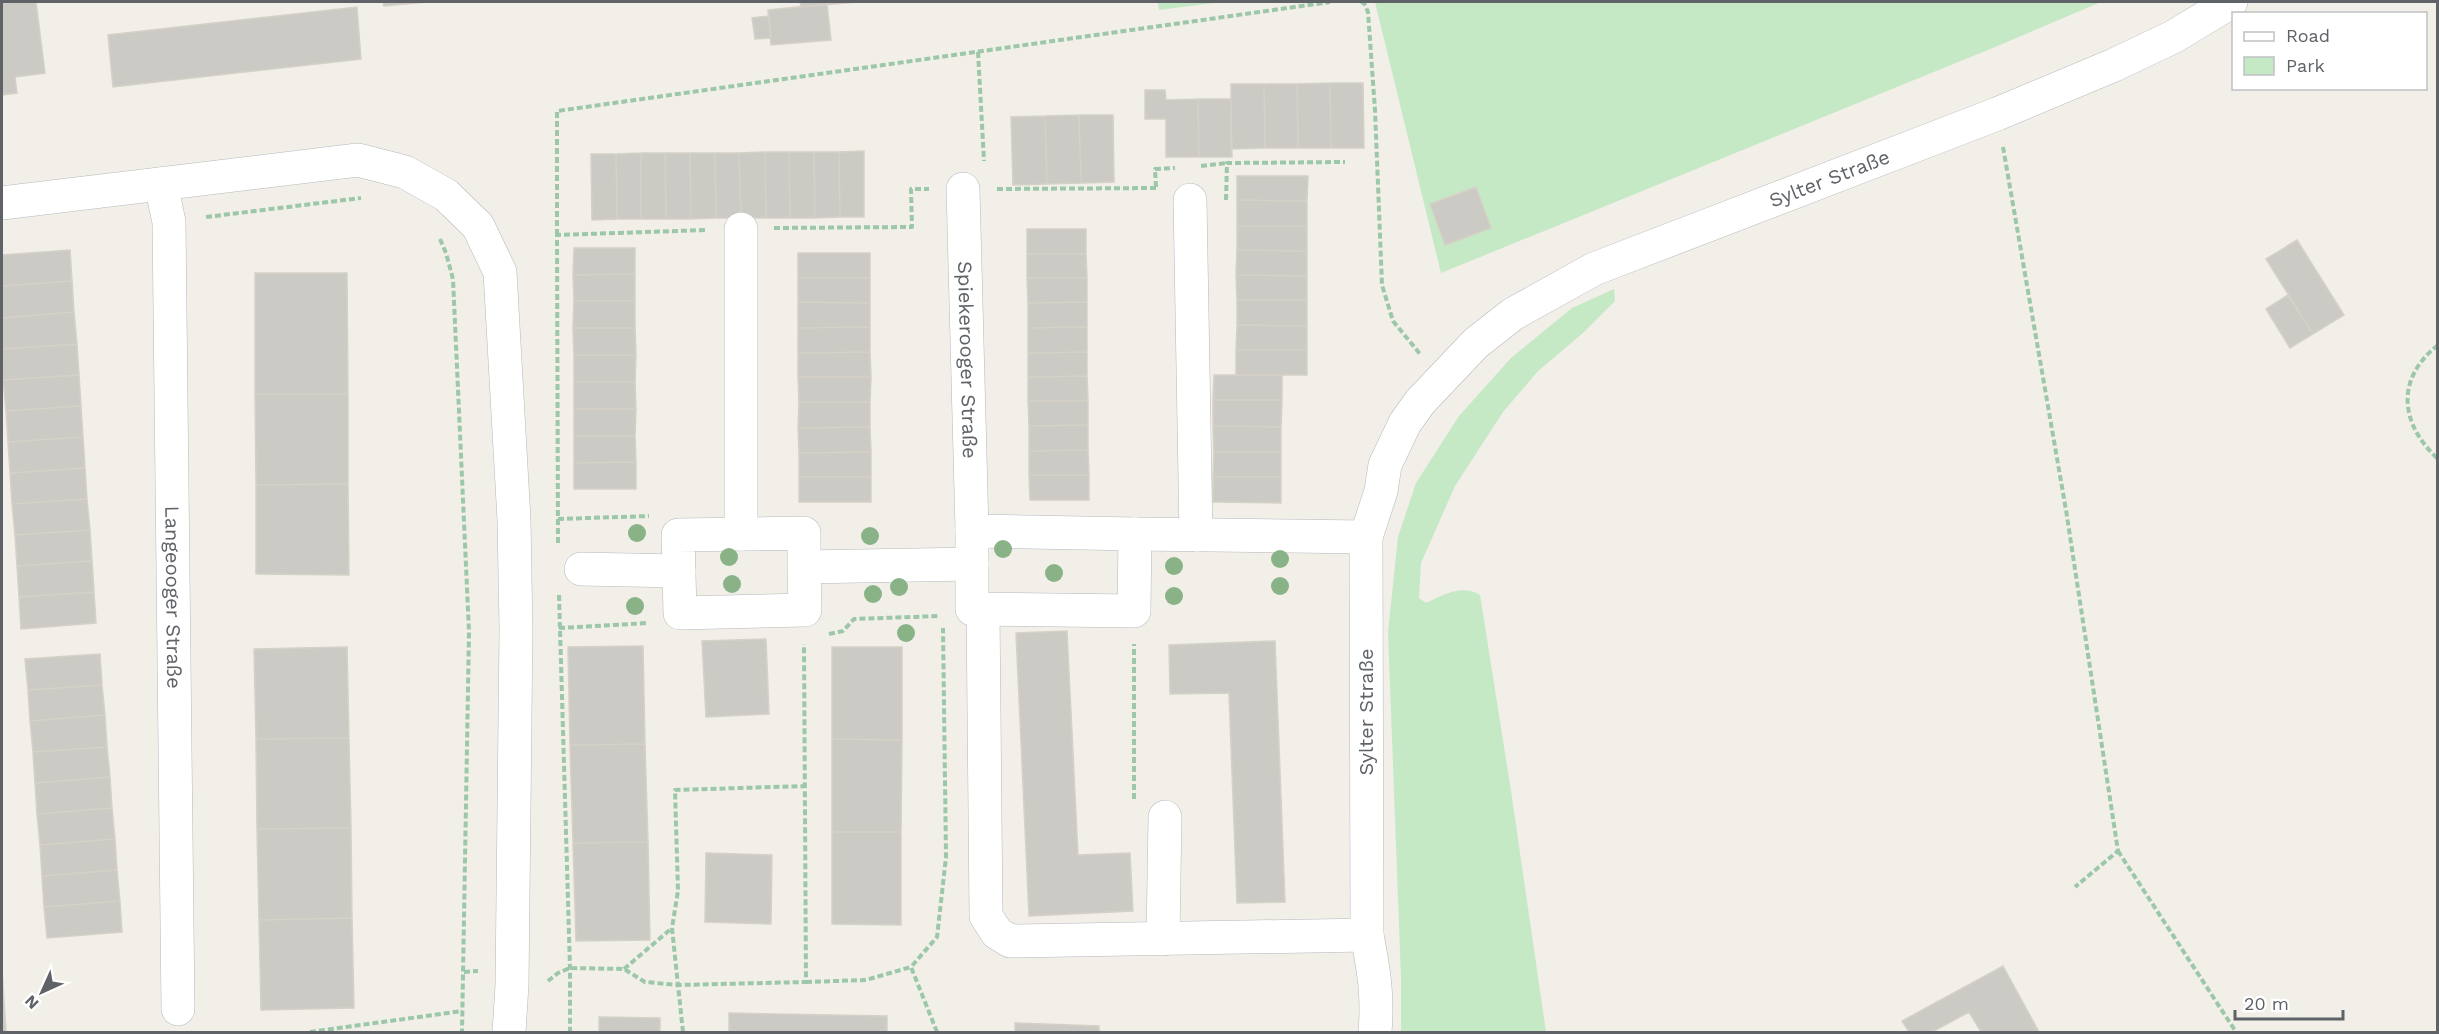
<svg xmlns="http://www.w3.org/2000/svg" width="2439" height="1034" font-family="'Work Sans',sans-serif">
<style>
.green{fill:#c5e8c5}
.building{fill:#cccac5;stroke:#d6d1c6;stroke-width:1.5}
.lines{fill:none;stroke-linecap:round;stroke-linejoin:round}
.minor-casing{stroke:#b5b8bc;stroke-width:34}
.path{stroke:#9cc7a9;stroke-width:4;stroke-dasharray:6 3;stroke-linecap:butt}
.minor{stroke:#fff;stroke-width:33}
.tree{fill:#89b387}
.labels{text-anchor:middle;stroke-width:6;stroke-linejoin:round;paint-order:stroke}
.street-label{font-size:20px;fill:#5f6368;stroke:#fff}
</style>
<rect width="100%" height="100%" fill="#f1efe8"/>
<path class="green" d="M1158,2H1222L1159,10Z
M1375,2H2101L1995,47L1441,273Z
M1614,289L1615,301L1583,333L1538,371L1503,412L1455,486L1421,563L1419,598L1426,603C1444,595 1461,584 1480,595L1511,791L1546,1032H1401V977L1388,632L1398,537L1416,483L1459,416L1511,358L1572,308Z"/>
<path class="building" d="M2,2H36L45,73L15,77L17,93L2,95Z
M383,2H428L384,6Z
M800,2H857L801,7Z
M827,4L831,40L771,45L768,10Z
M357,7L361,59L113,87L108,35Z
M769,16L771,38L755,39L752,18Z
M1330,83H1363L1364,148H1331Z
M1330,83L1331,148H1298L1297,84Z
M1231,84H1264L1265,148L1231,149Z
M1264,84H1297L1298,148H1265Z
M1145,90H1165L1166,100L1198,99L1199,157H1166V119H1145Z
M1198,99H1231L1232,157H1199Z
M1079,115H1113L1114,182L1081,183Z
M1079,115L1081,183L1047,184L1045,116Z
M1045,116L1047,184L1013,185L1011,117Z
M864,151V217H840L839,152Z
M765,152L766,218H741L739,153Z
M765,152H789L790,218H766Z
M789,152H814L815,218H790Z
M814,152H839L840,217L815,218Z
M641,153V219H617L616,154Z
M641,153H665L666,219H641Z
M665,153H690L691,219H666Z
M690,153H715L716,218L691,219Z
M715,153H739L741,218H716Z
M591,154H616L617,219L592,220Z
M1237,176H1308L1307,201L1237,200Z
M1476,187L1491,228L1445,245L1430,204Z
M1237,200L1307,201V226H1237Z
M1237,226H1307V251L1237,250Z
M1027,229H1086V254H1027Z
M2297,240L2344,315L2313,334L2266,259Z
M574,248H635V274L573,275Z
M70,250L72,281L2,286V255Z
M1237,250L1307,251V276L1236,275Z
M798,253H870V278H798Z
M1027,254H1086L1087,278H1027Z
M255,273H347L348,394H255Z
M635,274V301H574L573,275Z
M1236,275L1307,276V300H1237Z
M798,278H870V303L798,302Z
M1027,278H1087V302L1028,303Z
M72,281L74,312L2,318V286Z
M2288,295L2313,334L2290,348L2266,309Z
M1237,300H1307V326L1237,325Z
M574,301H635V328H573Z
M798,302L870,303V327L798,328Z
M1087,302V327L1028,328V303Z
M74,312L77,344L2,349V318Z
M1237,325L1307,326V350H1236Z
M870,327V352L798,353V328Z
M1087,327V352L1028,353V328Z
M573,328H635L636,355H574Z
M77,344L79,375L3,380L2,349Z
M1236,350H1307V375H1236Z
M870,352L871,377H798V353Z
M1087,352V376L1028,377V353Z
M574,355H636L635,382H574Z
M79,375L81,406L6,411L3,380Z
M1214,375H1282V400H1213Z
M1087,376L1088,401H1028V377Z
M798,377H871L870,402H799Z
M574,382H635L636,409H574Z
M255,394H348V484L256,485Z
M1213,400H1282L1281,427L1213,426Z
M1028,401H1088V425L1029,426Z
M799,402H870V427L798,428Z
M81,406L83,437L8,442L6,411Z
M574,409H636L635,436H574Z
M1088,425V450L1029,451V426Z
M1213,426L1281,427V452H1214Z
M870,427L871,452L799,453L798,428Z
M574,436H635L636,462L574,463Z
M83,437L85,468L10,473L8,442Z
M1088,450L1089,475H1029V451Z
M871,452V477H799V453Z
M1214,452H1281V477H1213Z
M636,462V489H574V463Z
M85,468L87,499L12,504L10,473Z
M1029,475H1089V500H1030Z
M799,477H871V502H799Z
M1213,477H1281V503L1213,502Z
M348,484L349,575L256,574V485Z
M87,499L90,530L15,535L12,504Z
M90,530L92,561L17,566L15,535Z
M92,561L94,592L19,597L17,566Z
M94,592L96,623L21,629L19,597Z
M1067,631L1078,855L1130,853L1133,911L1029,916L1016,633Z
M766,639L769,714L706,717L702,641Z
M1275,641L1285,902L1237,903L1229,693L1170,694L1169,645Z
M643,646L645,744L570,745L568,647Z
M347,647L349,738L256,739L254,649Z
M832,647H902V740L832,739Z
M100,654L102,685L28,690L25,659Z
M102,685L105,715L30,721L28,690Z
M105,715L107,747L33,752L30,721Z
M349,738L351,828L257,829L256,739Z
M832,739L902,740L901,832H832Z
M645,744L648,842L573,843L570,745Z
M107,747L110,777L35,783L33,752Z
M110,777L112,808L37,814L35,783Z
M112,808L115,839L40,845L37,814Z
M351,828L352,918L259,920L257,829Z
M832,832H901V925L832,924Z
M115,839L117,870L42,876L40,845Z
M648,842L650,940L576,941L573,843Z
M706,853L772,855L771,924L705,922Z
M117,870L120,901L44,907L42,876Z
M120,901L122,932L47,938L44,907Z
M352,918L354,1008L261,1010L259,920Z
M2003,966L2039,1032H1981L1969,1012L1932,1032H1909L1902,1021Z
M2,970L6,1032H2Z
M729,1013L887,1016V1032H729Z
M599,1017L660,1018V1032H599Z
M1015,1023L1099,1026V1032H1015Z"/>
<g class="lines">
<defs>
<g id="minor">
<path id="s1" d="M161,184L169,222L178,1009"/>
<path id="s2" d="M963,189L972,531V609L1134,611L1135,534L1366,537"/>
<path d="M1190,200L1196,535"/>
<path d="M2,203L358,160L405,172L446,195L478,226L500,272L514,520L516,630L512,985L509,1032"/>
<path d="M741,229V534"/>
<path d="M972,531L1135,534"/>
<path d="M804,567L805,610L680,613L678,535L804,533V567L972,564"/>
<path d="M581,569L679,571"/>
<path d="M983,609L986,916L997,933L1010,941L1367,935"/>
<path d="M1163,939L1165,817"/>
<path id="s3" d="M1375,1032C1378,995 1374,972 1367,935L1366,537L1381,491L1385,465L1405,423L1420,402L1476,343L1513,314L1594,269L1997,114L2114,65L2173,37L2231,2"/>
</g>
</defs>
<use href="#minor" class="minor-casing"/>
<path class="path" d="M1361,2L1364,3L1368,12L1375,110L1382,285L1393,321L1420,354
M978,52L984,161
M2003,147L2066,510L2118,851L2075,887
M1201,166L1227,163
M1156,187L1155,169L1175,168
M997,189L1156,188
M1226,200L1227,163L1345,162
M206,217L361,198
M774,228L912,227L911,189H929
M557,235V111L1330,2
M440,239L446,253L453,279L469,632L462,1032
M2438,345C2395,379 2400,424 2438,459
M558,519L649,516
M558,543L557,235L707,230
M559,595L570,968V1032
M559,628L648,623
M829,634L843,631L854,619L939,616
M1134,799V644
M2118,851L2236,1032
M624,969L672,928
M464,972L478,971
M548,981L558,973L570,968L624,969L645,982L678,985L672,928L678,891L675,790L806,786
M806,982L866,980L911,967
M310,1032L462,1011
M683,1032L678,985L806,982L804,644
M937,1032L911,967L937,937L946,857L943,628"/>
<use href="#minor" class="minor"/>
</g>
<g class="tree">
<circle cx="637" cy="533" r="9"/>
<circle cx="870" cy="536" r="9"/>
<circle cx="1003" cy="549" r="9"/>
<circle cx="729" cy="557" r="9"/>
<circle cx="1280" cy="559" r="9"/>
<circle cx="1174" cy="566" r="9"/>
<circle cx="1054" cy="573" r="9"/>
<circle cx="732" cy="584" r="9"/>
<circle cx="1280" cy="586" r="9"/>
<circle cx="899" cy="587" r="9"/>
<circle cx="873" cy="594" r="9"/>
<circle cx="1174" cy="596" r="9"/>
<circle cx="635" cy="606" r="9"/>
<circle cx="906" cy="633" r="9"/>
</g>
<g class="labels">
<g class="street-label">
<text dy="7" stroke="none"><textPath href="#s3" startOffset="1116">Sylter Straße</textPath></text>
<text dy="7" stroke="none"><textPath href="#s2" startOffset="171">Spiekerooger Straße</textPath></text>
<text dy="7" stroke="none"><textPath href="#s1" startOffset="414">Langeooger Straße</textPath></text>
<text transform="translate(1366 712) rotate(-90)" y="7">Sylter Straße</text>
</g>
</g>
<rect width="2439" height="1034" fill="none" stroke="#5f6368" stroke-width="6"/>
<rect x="2232" y="12" width="195" height="78" fill="#ffffff" stroke="#bfc1c3" stroke-width="1.5"/>
<rect x="2244" y="32" width="30" height="9" fill="#ffffff" stroke="#bfc1c3" stroke-width="1.5"/>
<text x="2286" y="42" font-size="18" fill="#5f6368">Road</text>
<rect x="2244" y="57" width="30" height="18" fill="#c5e8c5" stroke="#bfc1c3" stroke-width="1.5"/>
<text x="2286" y="72" font-size="18" fill="#5f6368">Park</text>
<g transform="translate(42 992) rotate(225)" stroke="#ffffff" stroke-width="4.5" paint-order="stroke">
<path d="M0-4.5L10 22L0 15L-10 22Z" fill="#5f6368"/>
<text y="-9" font-size="16" font-weight="bold" text-anchor="middle" fill="#5f6368">N</text>
</g>
<path d="M2235 1010v9h108v-9" fill="none" stroke="#5f6368" stroke-width="3"/>
<text x="2244" y="1010" font-size="18" fill="#5f6368" stroke="#ffffff" stroke-width="4.5" paint-order="stroke">20 m</text>
</svg>
